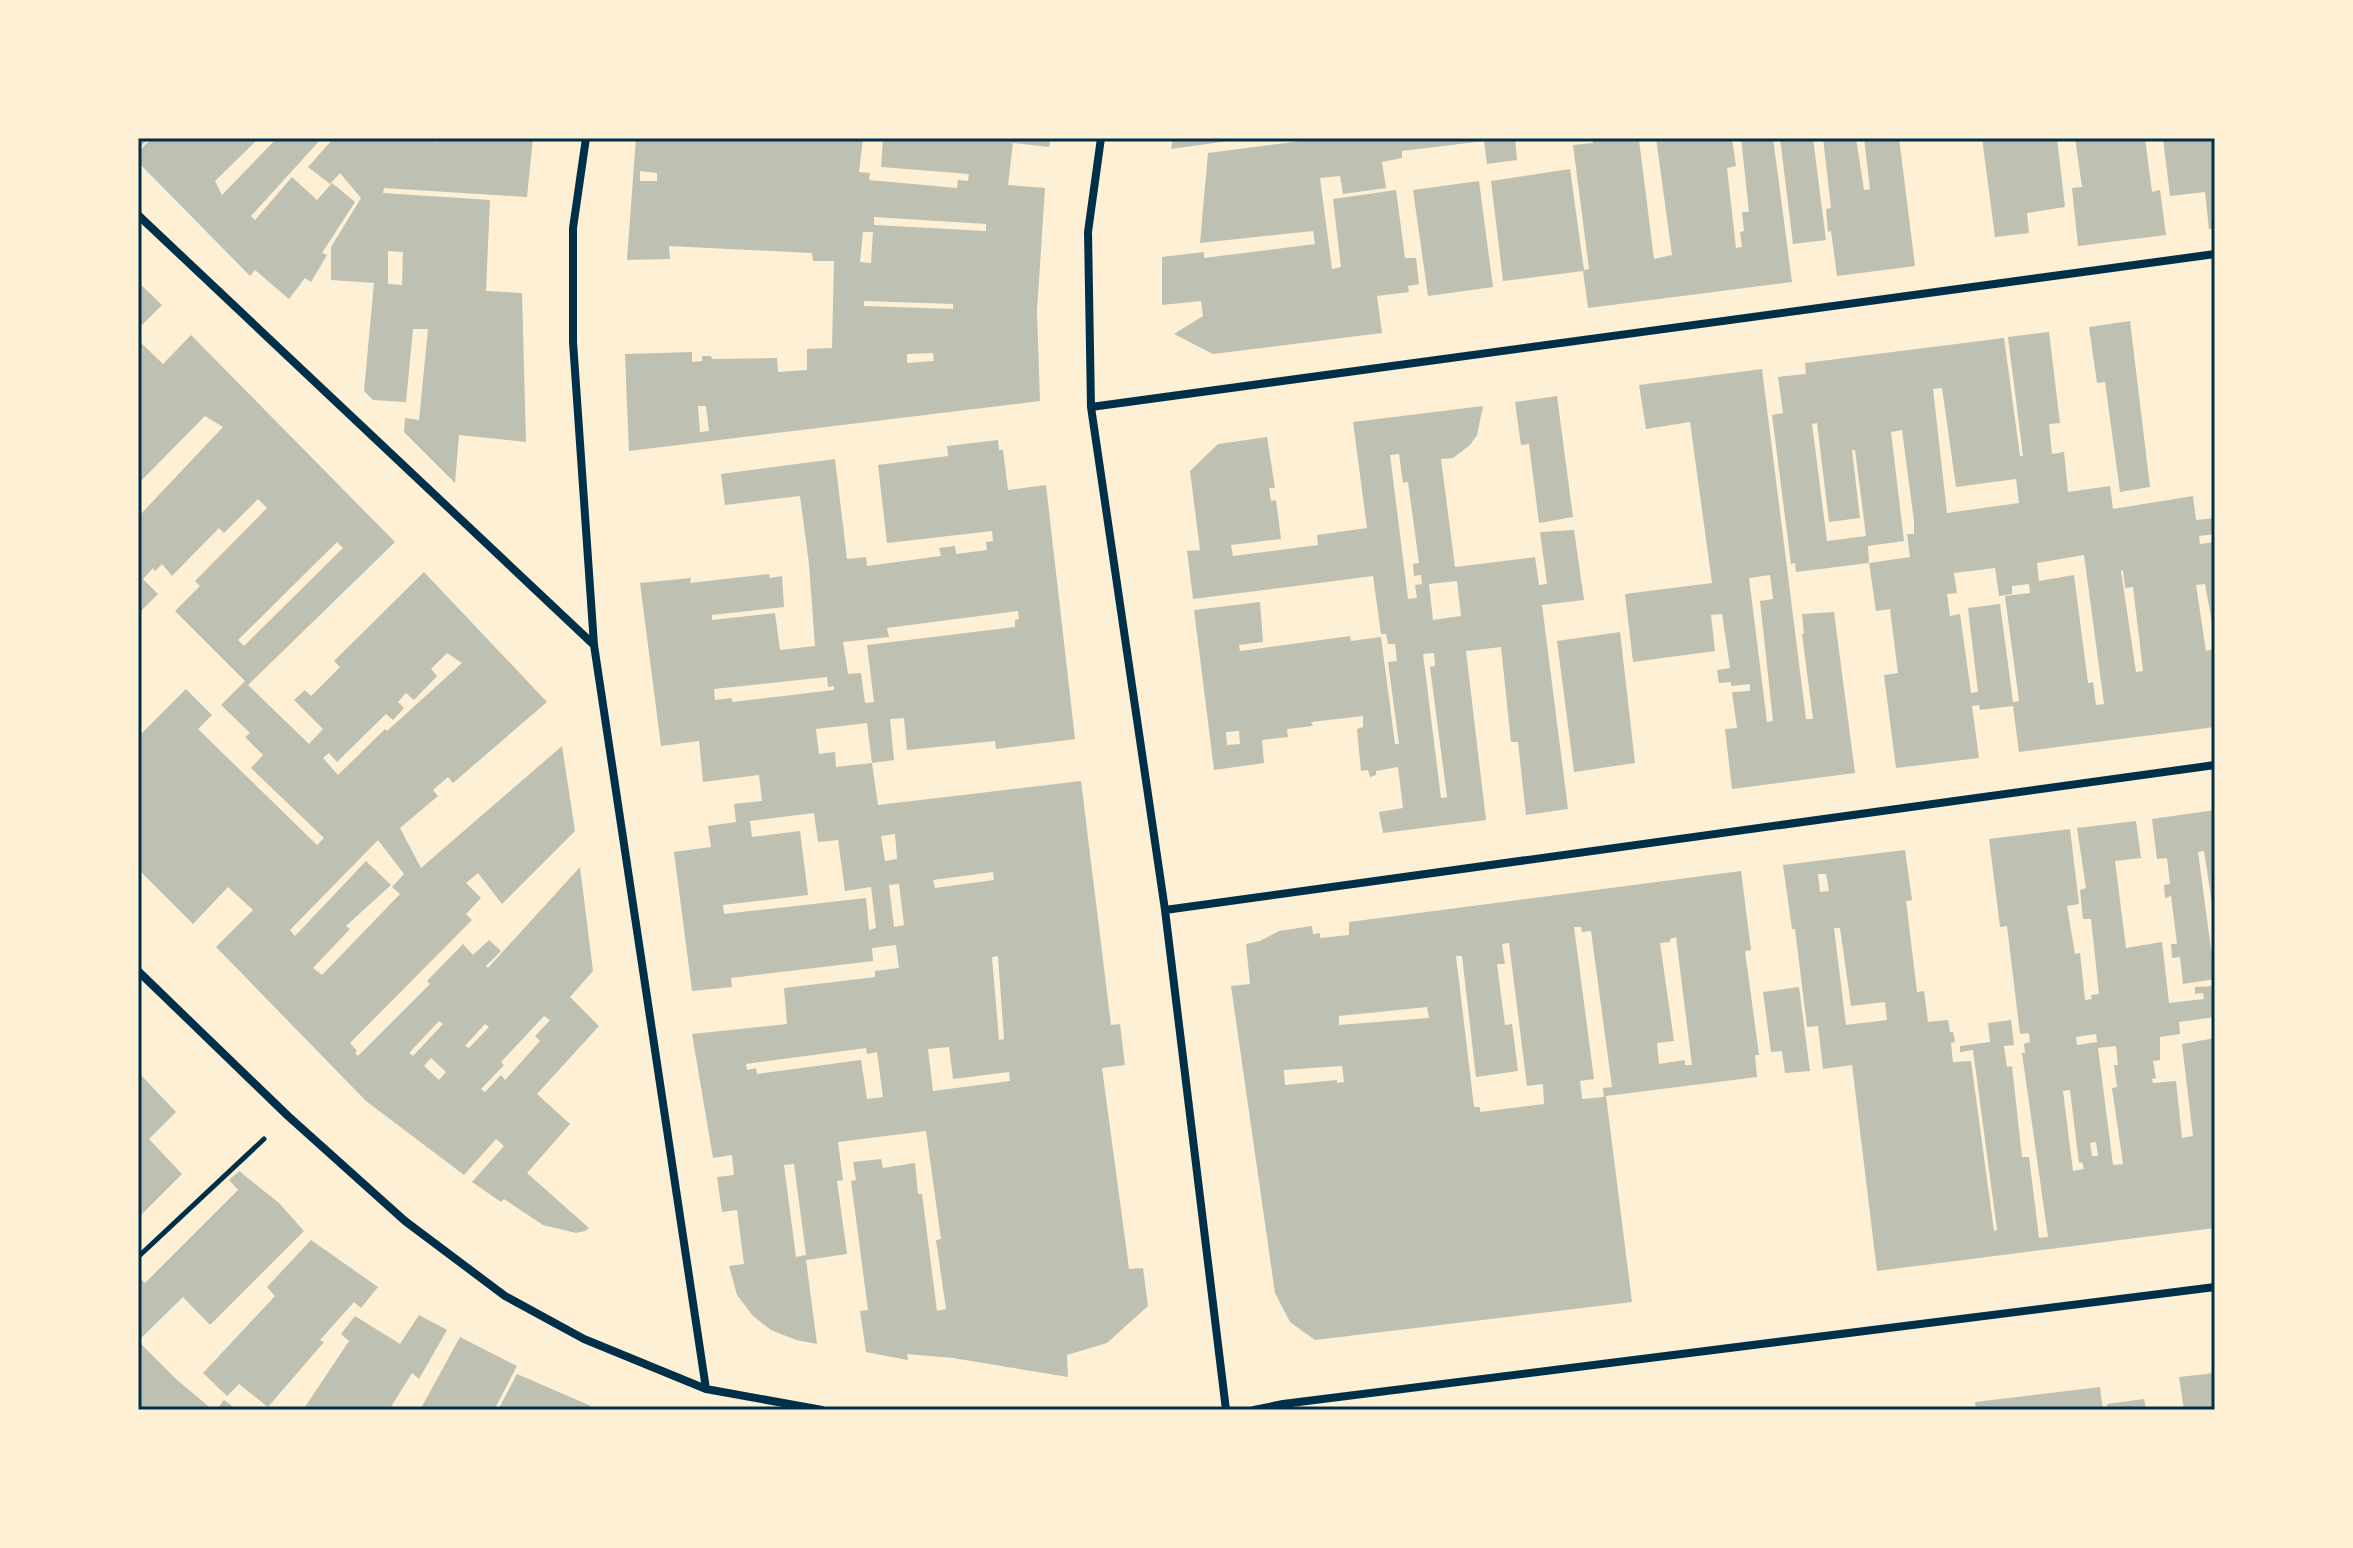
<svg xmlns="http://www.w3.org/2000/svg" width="2353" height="1548" font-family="'Varela Round',sans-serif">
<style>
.building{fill:#bec0b2;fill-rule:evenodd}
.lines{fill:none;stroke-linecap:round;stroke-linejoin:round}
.path{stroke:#003049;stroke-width:5}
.minor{stroke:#003049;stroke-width:8}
.neatline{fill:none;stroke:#003049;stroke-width:3}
</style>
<rect width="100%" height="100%" fill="#fdf0d5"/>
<path class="building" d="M138,138H149L138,149Z
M152,138H259L215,181L222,195L277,138H322L251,216L255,220L292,177L317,200L332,183L355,202L322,253L327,255L311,282L305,278L289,299L255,270L250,276L138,162V152Z
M330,138H434L435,142L448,138H533L527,197L384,188L383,193L490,200L486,291L522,293L526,442L459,435L455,483L404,432L405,418L419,420L428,329H413L406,402L373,400L364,391L374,283L331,280V247L361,198L340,173L330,184L308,167L332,140ZM388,251L403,252L402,285L388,284Z
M636,138H863L859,172L870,173L869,180L957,188L958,180L968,181L969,174L881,167L883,138H1051L1049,147L1013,143L1008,185L1045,188L1037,311L1040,401L629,451L625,354L692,352V362L702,361V356H711L712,359L777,358L778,372L807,370V349L832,348L834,261H813L812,253L669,246L670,259L627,260ZM640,171L657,173V181H640ZM874,217L986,224V231L874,225ZM863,232H873L871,263L860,262ZM864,301L953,304V309L864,306ZM933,353L934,361L907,363V354ZM698,406H706L709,431L700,432Z
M1173,138H1235L1236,140L1171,149Z
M1301,138H1515L1517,160L1487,164L1484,141L1402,151V158L1382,162L1386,188L1343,194L1340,176L1320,178L1332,269L1341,267L1333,199L1396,190L1405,258H1416L1419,284L1408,286L1409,292L1377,296L1382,333L1213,354L1174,334L1203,316L1201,301L1162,305V257L1204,252V258L1315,244L1313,231L1200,243L1208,153L1301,141Z
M1592,138L1639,140L1654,259L1672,255L1656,138H1732L1736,166L1727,168L1736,248L1742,247L1740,232L1744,231L1742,212H1749L1741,138H1773L1792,282L1588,308L1583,271L1503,281L1491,181L1570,169L1584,270L1589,269L1573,145L1593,143Z
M1780,138H1813L1826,240L1793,244Z
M1823,138H1856L1864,190L1870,189L1864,138H1899L1915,266L1837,276L1831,231L1828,232L1826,209L1831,208Z
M1982,138H2057L2065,207L2027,213L2029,233L1995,237Z
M2075,138H2145L2152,192L2160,190L2166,235L2078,246L2072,188L2082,187Z
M2163,138H2215V228L2209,229L2205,192L2170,196Z
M1479,181L1493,287L1428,296L1413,190Z
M138,282L162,305L138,329Z
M2130,321L2150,487L2120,492L2105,382L2097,383L2089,327Z
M2049,332L2060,423L2049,424L2052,454L2064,452L2068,492L2110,486L2113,509L2193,496L2196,520L2215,518V534L2199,536L2200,544L2215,542V639L2205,584L2196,585L2206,651L2215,649V727L2019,752L2013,706L1980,710L1979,705L1972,706L1979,758L1896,768L1884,675L1898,673L1890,609L1876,611L1869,563L1910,557L1907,534H1914V521L1902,430L1891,432L1904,541L1868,546L1869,563L1796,572L1795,563L1791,564L1772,415L1783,413L1778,377L1806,374L1805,363L2004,338L2020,456H2023L2008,337ZM1942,388L1956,487L2016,479L2019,503L1947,513L1933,389ZM1817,423L1829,522L1860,518L1852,450H1855L1866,536L1827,541L1812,424ZM2084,555L2104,704L2096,705L2093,682L2088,683L2074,575L2039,581L2037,563ZM1995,568L1999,596L2012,594V586L2029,584L2030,593L2005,596L2019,701L2013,702L2000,604L1968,608L1978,692L1971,693L1960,614L1950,616L1947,594L1957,593L1954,573ZM2123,570L2125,588L2133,587L2143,671L2136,672L2121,571Z
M191,335L395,542L248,685L309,744L323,729L294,700L305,690L311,696L340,667L334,661L424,572L547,702L453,783L448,777L433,790L438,796L400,828L421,868L562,746L575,831L502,904L478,873L466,883L481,898L466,914L472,920L350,1043L357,1051L355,1053L358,1056L430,984L427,981L463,944L473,955L489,940L501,951L486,966L488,968L580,867L593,971L570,997L599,1026L537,1094L570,1124L527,1173L589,1228L585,1231L576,1233L543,1225L504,1199L501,1202L472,1182L504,1146L496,1139L464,1175L366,1101L216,947L253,910L228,887L193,924L138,869V737L186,689L212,715L198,729L317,845L324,838L251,768L263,755L245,737L250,733L221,705L245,681L175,611L200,586L195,581L267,508L258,499L224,533L219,528L172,576L162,564L155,571L153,568L143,579L158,594L138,614V517L223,427L205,416L138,484V340L163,364ZM337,542L343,548L244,646L238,640ZM447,653L462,663L387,731L385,729L338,775L323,758L329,753L337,762L386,714L393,720L404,708L398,702L406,693L414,700L437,676L431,669ZM378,840L404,874L392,887L400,894L322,975L313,968L350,929L346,926L391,885L366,861L295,936L290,930ZM544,1016L550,1020L535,1036L540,1041L505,1080L501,1075L485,1092L481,1089L504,1065L501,1062ZM439,1021L443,1024L413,1056L409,1053ZM485,1024L489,1027L469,1048L465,1046ZM431,1058L446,1072L439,1080L424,1066Z
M1762,369L1806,719H1813L1802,634H1804L1802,614L1834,612L1855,773L1732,789L1725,729L1737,728L1732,692L1750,691V684L1731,686V682L1719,683L1717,670L1730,668L1722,614L1711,615L1715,651L1633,662L1625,594L1712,583L1690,422L1646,429L1639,385ZM1770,575L1773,599L1760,601L1773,721L1767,722L1749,578Z
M1557,396L1573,517L1539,523L1529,444L1521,445L1515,402Z
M1483,406L1477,435L1470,445L1453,458L1441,459L1455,567L1535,557L1539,585L1547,584L1540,532L1574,530L1584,600L1542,605L1568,809L1526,815L1518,742H1511L1501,647L1466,651L1486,820L1383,833L1379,812L1403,808L1398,767L1376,771V775L1370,777L1368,770L1361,771L1357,729L1363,727V716L1311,722L1313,726L1287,729L1288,737L1262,740L1264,763L1214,770L1194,610L1260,602L1263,642L1239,645L1240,651L1350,636L1351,641L1381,637L1395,744H1399L1388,662L1397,661L1395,644H1388L1386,634H1381L1373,576L1193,599L1187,551L1200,550L1190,471L1218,444L1267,437L1275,488H1269L1271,501L1276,500L1281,539L1231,545L1233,556L1318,545L1317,535L1367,528L1353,422ZM1399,454L1403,483L1408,482L1419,563L1413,564L1414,576L1421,575L1422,584L1415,585L1417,598L1408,599L1390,455ZM1457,581L1461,616L1433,620L1429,584ZM1434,653L1435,666L1430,667L1447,797L1441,798L1423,654ZM1239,731L1240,744L1227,745L1226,732Z
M998,440L999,450H1003L1008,490L1046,485L1075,739L996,749L995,741L907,750L904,718L890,719L894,760L872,763L867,723L816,729L819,754L835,752L836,767L872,763L878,805L1081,781L1111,1025L1120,1024L1125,1065L1102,1068L1129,1269L1143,1268L1148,1306L1107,1343L1067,1355L1068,1377L953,1358L907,1354L908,1360L866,1352L860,1311L868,1310L851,1181L856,1180L853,1162L881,1159L883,1168L915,1163L918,1194H922L937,1311L946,1309L936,1240L941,1239L926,1131L838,1142L843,1180L837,1181L847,1254L806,1260L817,1344L796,1340L771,1330L753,1316L737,1295L729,1266L744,1264L737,1210L722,1212L717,1177L734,1175L732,1155L713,1158L692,1034L787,1024L784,988L875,977V971L899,968L896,945L872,948L873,961L731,978L732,987L692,991L674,852L711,847L708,826L736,822L734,804L762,801L759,775L703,782L699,741L661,746L640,583L691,578L690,583L769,574L770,578L782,576L784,607L712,615V620L775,613L780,650L815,646L809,564L800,496L725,505L721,474L835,459L847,559L866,557L867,566L941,556L939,548L955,546L956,554L987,550L986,542L993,541L992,531L887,543L878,465L948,456L947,446ZM1018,611L1019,619L1015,620V627L867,645L874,702L865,703L861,673L848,674L843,642L889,637L887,628ZM827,677L828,687L834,686V690L733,702L731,698L715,700L714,689ZM814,813L818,842L838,840L845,891L871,887L876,928L869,930L866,898L724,914L723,905L808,895L800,831L752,837L750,821ZM895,834L897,859L885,861L881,836ZM993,872L994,880L935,888L933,880ZM899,884L904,925L894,927L889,885ZM998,956L1004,1039L999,1040L992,957ZM949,1047L953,1079L1009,1072L1010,1081L933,1091L928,1049ZM866,1048L867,1054L877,1052L883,1097L867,1099L861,1060L757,1074L756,1068L747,1070L746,1064ZM794,1164L806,1255L796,1257L784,1165Z
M1620,632L1635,763L1574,772L1557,641Z
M2215,810V922L2204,851L2198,852L2215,979L2183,984L2180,957L2172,958L2171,944H2177L2171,896L2165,898L2164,885L2170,884L2167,858L2157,859L2152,819Z
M2136,821L2141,858L2115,861L2126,948L2162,942L2169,1003L2204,999L2203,993L2195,994V987L2215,986V1017L2179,1022L2180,1034L2160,1037V1060L2153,1061L2156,1078L2152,1079L2153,1083L2176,1081L2182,1138L2193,1136L2182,1044L2215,1038V1228L1877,1271L1852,1065L1823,1069L1818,1026L1807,1027L1795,929H1792L1783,865L1905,850L1912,900L1906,901L1917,992L1924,991L1928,1022L1948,1020L1950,1032H1953L1955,1042L1951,1043L1953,1062L1971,1061L1994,1231L1997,1230L1973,1050L1960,1052V1046L1990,1042L1988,1023L2011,1020L2014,1045L2004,1046L2007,1067L2012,1066L2022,1157H2029L2039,1238L2048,1237L2022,1053H2025L2024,1044L2030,1042L2029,1033L2020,1034L2007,926L2000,927L1989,839L2070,829L2079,904L2067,906L2075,954L2080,953L2085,1000L2092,999L2091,995L2099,994L2091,919H2083L2080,890L2086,888L2077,828ZM1818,874H1826L1829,891L1820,892ZM1834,928H1840L1851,1006L1885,1002L1887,1020L1846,1025ZM2096,1034L2097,1042L2077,1045L2076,1037ZM2116,1046L2118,1065H2114L2117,1087L2112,1088L2123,1164L2113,1165L2098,1048ZM2070,1090L2079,1163L2082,1162L2084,1169L2073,1171L2063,1091ZM2096,1142L2098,1156H2092L2090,1143Z
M1741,871L1751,950L1745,951L1759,1055H1755L1757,1077L1606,1096L1632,1302L1315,1340L1290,1322L1275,1293L1231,986L1250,984L1246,944L1260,941L1279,931L1312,926L1313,934L1320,933V938L1349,935V922ZM1574,927H1581L1582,932L1591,931L1612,1087L1603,1088L1604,1097L1582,1099L1580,1081L1594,1079ZM1676,937L1692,1065H1685V1060L1659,1064L1657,1043L1674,1041L1660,943L1670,942V939ZM1509,943L1527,1086L1543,1084L1544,1104L1480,1112V1107H1474L1456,956H1462L1476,1077L1518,1071L1512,1024L1505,1025L1497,964H1505L1502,944ZM1427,1007L1429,1018L1339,1025V1016ZM1342,1066L1344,1082L1337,1083V1080L1285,1085L1284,1070Z
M1799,987L1810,1071L1785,1073L1782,1051L1771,1052L1763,992Z
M138,1072L176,1112L149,1139L182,1174L138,1218Z
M239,1171L279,1203L304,1231L210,1325L183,1297L138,1341V1276L145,1283L238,1190L229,1180Z
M311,1240L378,1287L361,1308L354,1302L320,1340L324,1342L268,1407L239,1384L227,1396L203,1373L275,1296L267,1287Z
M419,1315L447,1330L419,1379L412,1373L389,1410H303L349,1341L341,1334L355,1316L400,1344Z
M460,1337L517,1366L494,1410H420Z
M138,1341L177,1380L213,1410H138Z
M2215,1373V1410H2184L2179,1377Z
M517,1374L591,1406L589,1410H498Z
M2100,1387L2103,1410H1976L1975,1402Z
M2144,1399L2146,1410H2108L2107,1404Z
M224,1400L237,1410H216Z"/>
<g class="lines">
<path class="path" d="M138,1257L264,1139"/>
<path class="minor" d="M586,138L573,228V342L594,645L706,1389
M1101,138L1088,232L1091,407L1165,910L1226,1410
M138,215L594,645
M1091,407L2215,254
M1165,910L2215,765
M138,971L288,1116L405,1221L505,1296L584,1339L706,1389L822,1410
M1254,1410L1283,1404L2215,1287"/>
</g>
<rect width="2353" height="1548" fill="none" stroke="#fdf0d5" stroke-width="280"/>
<rect x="140" y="140" width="2073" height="1268" class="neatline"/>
</svg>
